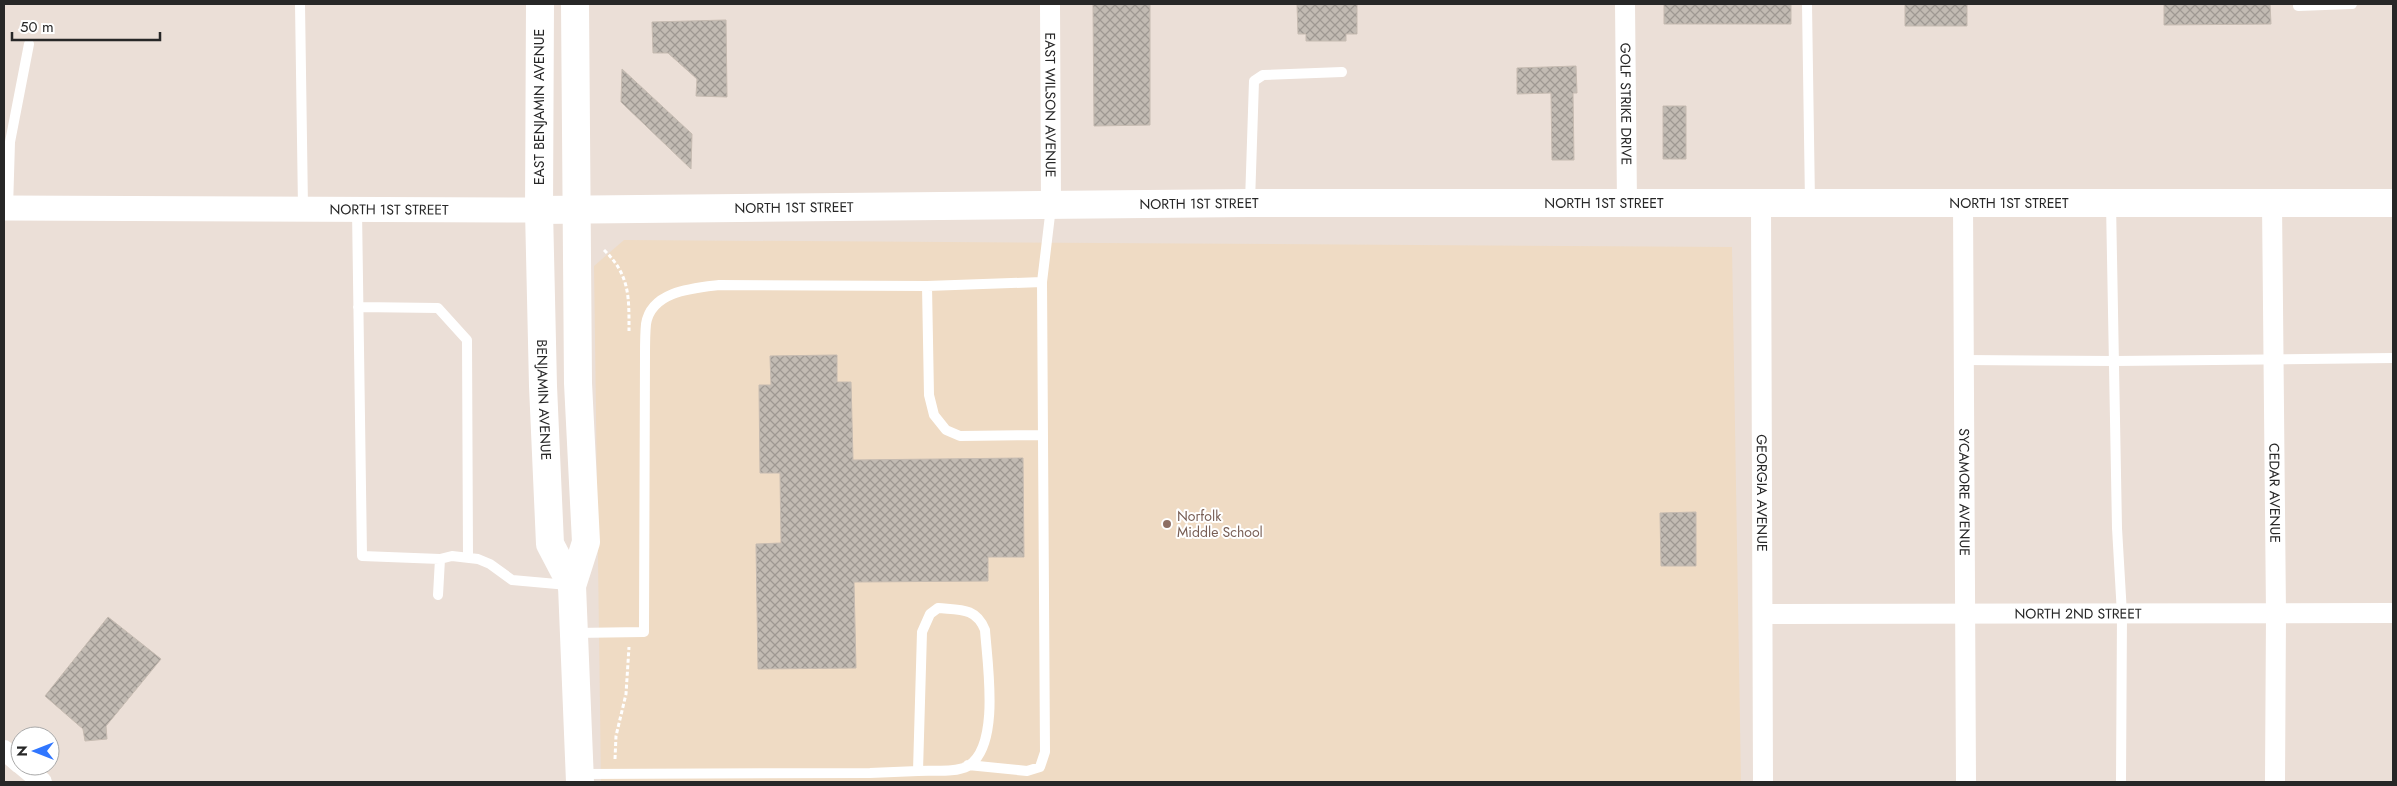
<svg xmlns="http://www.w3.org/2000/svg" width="2397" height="786" font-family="Jost,sans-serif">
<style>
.education{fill:#efdbc4}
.building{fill:url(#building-cross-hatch);stroke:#c6bbb1}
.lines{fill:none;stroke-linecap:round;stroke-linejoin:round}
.path{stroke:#fff;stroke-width:3;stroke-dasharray:4 2.5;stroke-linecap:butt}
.service{stroke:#fff;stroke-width:10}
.minor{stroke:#fff;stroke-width:20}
.tertiary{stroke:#fff;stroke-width:25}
.secondary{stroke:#fff;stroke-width:28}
.education-dot{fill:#8d6e63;stroke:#fff;stroke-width:2}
.labels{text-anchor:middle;stroke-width:4;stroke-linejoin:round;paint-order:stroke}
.street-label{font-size:14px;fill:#272727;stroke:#fff}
.education-label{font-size:14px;fill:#785e54;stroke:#fff;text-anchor:start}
</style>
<defs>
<pattern id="building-cross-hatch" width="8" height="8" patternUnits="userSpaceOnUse" patternTransform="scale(1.25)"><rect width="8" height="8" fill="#c2bbb3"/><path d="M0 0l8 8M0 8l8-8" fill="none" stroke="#9e9892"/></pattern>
</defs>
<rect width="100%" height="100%" fill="#ebdfd7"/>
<path class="education" d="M624,240L1732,247L1741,782H601L594,266Z"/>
<path class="building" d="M1093,4H1150V125L1094,126Z
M1297,4H1357V34H1346V41H1306V34H1298Z
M1664,4H1791V24H1664Z
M1905,4H1967V26H1905Z
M2164,4H2270L2271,24L2164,25Z
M726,20L727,97L696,96L697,79L668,53H653L652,22Z
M1576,66L1577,93H1573L1574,160H1552L1551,93L1517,94V68Z
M622,69L692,134L691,169L621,102Z
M1663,106H1686V159H1663Z
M837,355V382H851L853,460L1023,458L1024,557H988V581L854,582L856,668L758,669L756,544L781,543L780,473H760L759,385H771L770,356Z
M1696,512V566H1661L1660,513Z
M108,617L161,659L106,726L107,739L85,741L83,729L45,696Z"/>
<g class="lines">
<path class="path" d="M604,250C630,275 629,297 629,331
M615,759L616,736L626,694L629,647"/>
<path class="service" d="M300,4L303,208
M1807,4L1810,203
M2298,4V6L2352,4
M1250,202L1254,81L1263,75L1342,72
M2111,203L2117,528L2122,614L2121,782
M8,208L10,142L29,44
M357,210L362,556L440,559
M927,286L929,395L934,415L946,430L960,436L1043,435
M358,307L438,308L467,340L468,557
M1964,360L2115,361L2393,358
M438,595L440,559L452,556L478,559L490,564L512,580L568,585
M938,608C959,610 976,607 985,630C987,662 1001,746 968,766C955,773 933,770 918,771L922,632L930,614Z
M574,633L644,632L645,355C645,345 645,334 646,324C651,291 693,288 719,285L927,286L1042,282
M968,765L1027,771L1040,767L1045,752L1042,282L1051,207
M581,774L870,773L918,771"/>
<g class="minor">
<path id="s1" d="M1050,4L1051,206"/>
<path id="s2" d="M1625,4L1627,204"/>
<path id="s3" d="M1963,202L1966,782"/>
<path id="s4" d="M1761,203L1763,782"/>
<path id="s5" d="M2272,203L2276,614L2275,782"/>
<path id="s6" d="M1763,614L2393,613"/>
<path d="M4,750L20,764"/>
<path d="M23,766L42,782"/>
</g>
<path class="tertiary" id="s7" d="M4,208L539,210"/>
<g class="secondary">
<path id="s8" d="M540,4L539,210L543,386L550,544L572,586"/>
<path d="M575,4L578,383L586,542L572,586L580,782"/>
<path id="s9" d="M539,210L1250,203H2393"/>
</g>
</g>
<circle class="education-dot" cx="1167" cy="524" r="5"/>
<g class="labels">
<g class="street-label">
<text dy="5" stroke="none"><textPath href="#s2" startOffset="100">GOLF STRIKE DRIVE</textPath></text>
<text dy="5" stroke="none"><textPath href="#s1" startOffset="101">EAST WILSON AVENUE</textPath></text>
<text transform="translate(539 107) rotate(-90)" y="5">EAST BENJAMIN AVENUE</text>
<text dy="5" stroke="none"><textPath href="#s9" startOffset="1470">NORTH 1ST STREET</textPath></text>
<text dy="5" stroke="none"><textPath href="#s9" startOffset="660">NORTH 1ST STREET</textPath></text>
<text dy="5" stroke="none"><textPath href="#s9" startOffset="1065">NORTH 1ST STREET</textPath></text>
<text dy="5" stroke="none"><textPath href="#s9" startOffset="255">NORTH 1ST STREET</textPath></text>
<text dy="5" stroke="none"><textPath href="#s7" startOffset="385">NORTH 1ST STREET</textPath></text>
<text dy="5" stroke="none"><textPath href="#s8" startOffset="396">BENJAMIN AVENUE</textPath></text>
<text dy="5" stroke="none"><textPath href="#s3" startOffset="290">SYCAMORE AVENUE</textPath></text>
<text dy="5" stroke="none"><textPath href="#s4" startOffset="290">GEORGIA AVENUE</textPath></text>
<text dy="5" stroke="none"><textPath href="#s5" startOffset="290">CEDAR AVENUE</textPath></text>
<text dy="5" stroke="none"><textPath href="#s6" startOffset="315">NORTH 2ND STREET</textPath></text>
</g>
<g class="education-label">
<text x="1177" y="521">Norfolk<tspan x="1177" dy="16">Middle School</tspan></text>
</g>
</g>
<rect width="2397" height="786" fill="none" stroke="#272727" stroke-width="10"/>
<g transform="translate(35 751) rotate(270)"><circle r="24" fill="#ffffff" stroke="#a9a9a9"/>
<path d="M0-4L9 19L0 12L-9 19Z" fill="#3076ff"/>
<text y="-8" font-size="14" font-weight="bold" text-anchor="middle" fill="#272727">N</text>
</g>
<path d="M12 32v8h148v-8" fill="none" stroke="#272727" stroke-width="2.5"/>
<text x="20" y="32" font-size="15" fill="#272727" stroke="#ffffff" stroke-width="4" paint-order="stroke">50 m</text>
</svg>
